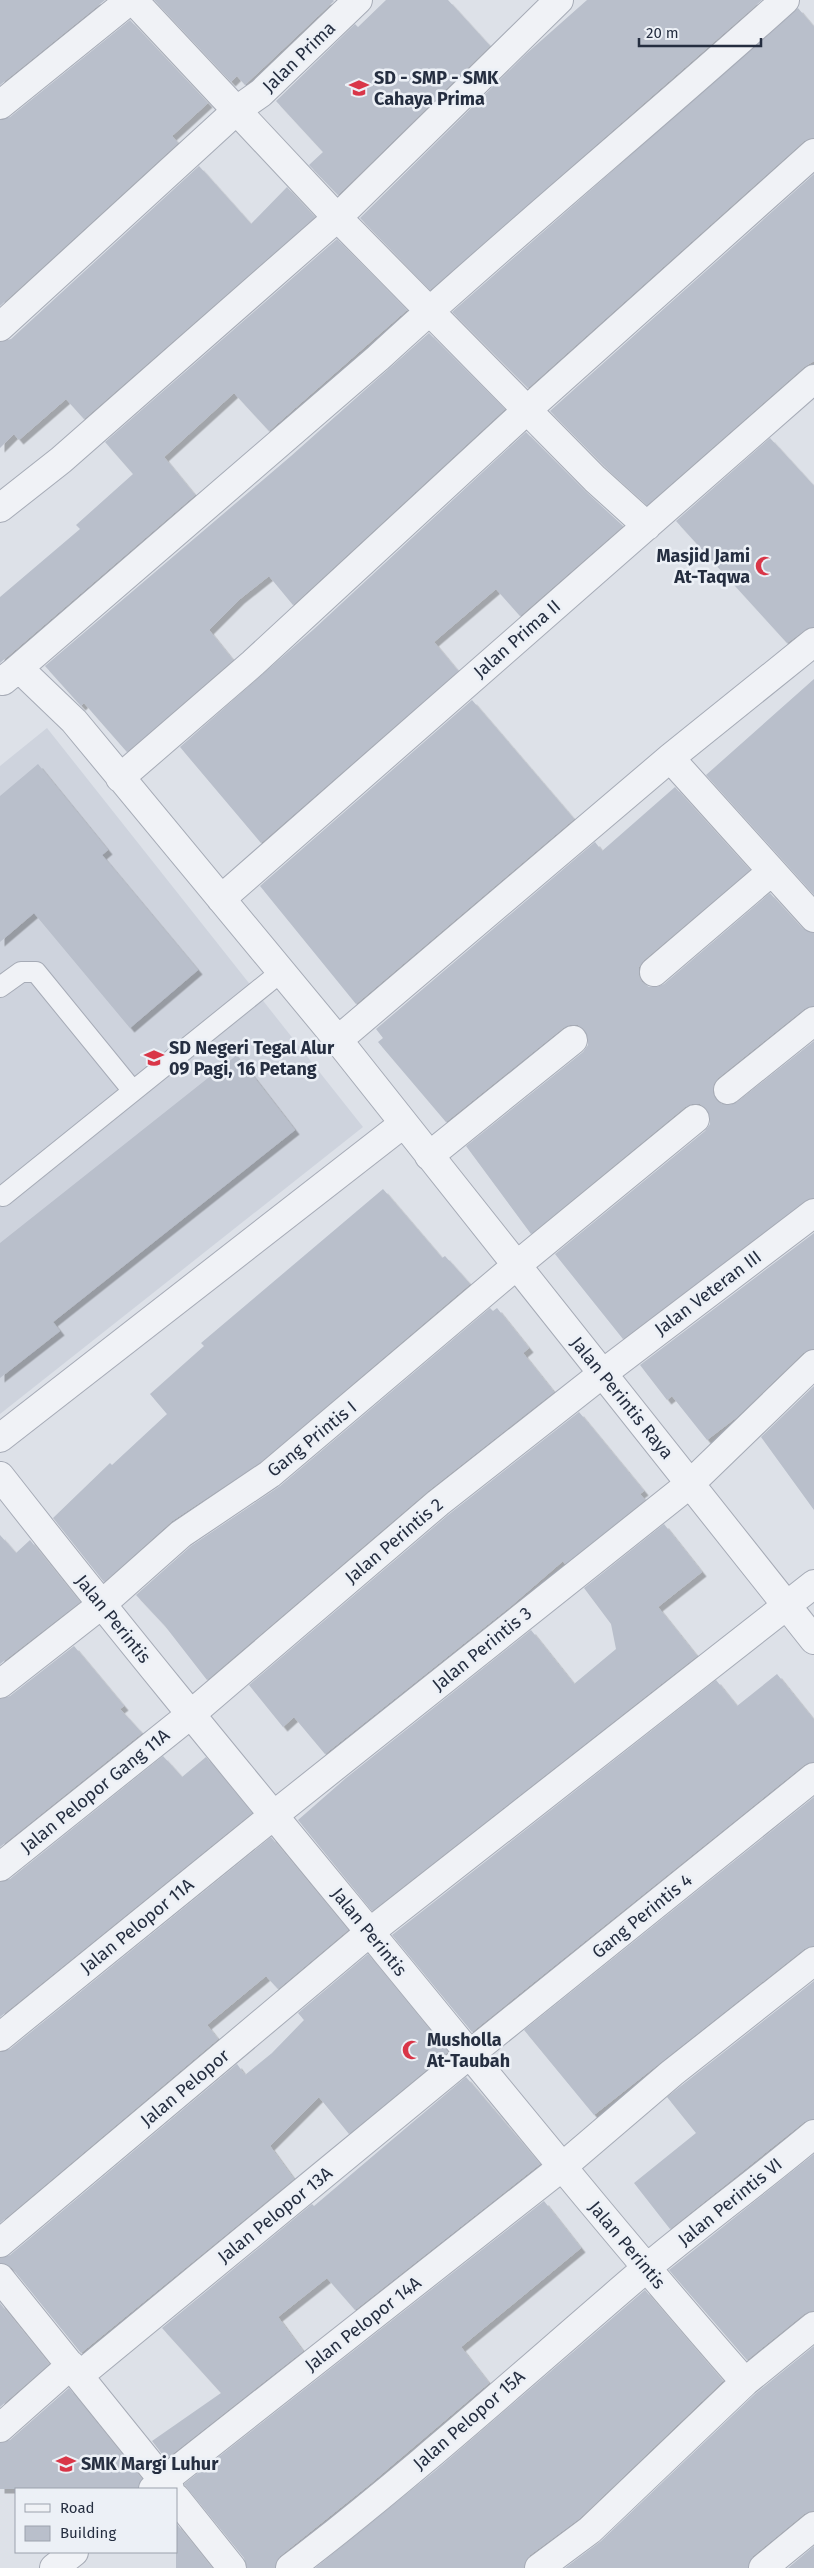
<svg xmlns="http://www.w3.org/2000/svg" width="814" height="2568" font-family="'Fira Sans',sans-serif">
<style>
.built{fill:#ced3dd}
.building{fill:#b9bfcb;filter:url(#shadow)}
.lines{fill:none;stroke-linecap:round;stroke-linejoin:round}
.service-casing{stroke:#a6abb6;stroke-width:22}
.minor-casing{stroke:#a6abb6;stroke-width:30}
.service{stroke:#f0f2f6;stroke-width:20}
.minor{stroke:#f0f2f6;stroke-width:28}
.labels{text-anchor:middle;stroke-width:5;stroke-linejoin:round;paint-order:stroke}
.street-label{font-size:18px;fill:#252e40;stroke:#ecf0f6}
.poi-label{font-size:18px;font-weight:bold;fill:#252e40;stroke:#ecf0f6;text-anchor:start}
</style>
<defs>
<filter id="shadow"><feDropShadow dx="4.5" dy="4.5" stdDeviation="0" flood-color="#0004"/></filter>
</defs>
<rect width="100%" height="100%" fill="#dde1e8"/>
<path class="built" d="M47,728L363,1127L0,1414V766Z"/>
<path class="building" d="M0,0H105L0,85Z
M154,0H333L334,1L245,85L237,76L231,82Z
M386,0H448L490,46L338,195L309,165L323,152L276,101L355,24L358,27Z
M587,0H762L430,290L360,218L526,54Z
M798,8L814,27V138L804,141L528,388L452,312Z
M130,20L208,103L172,136L178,143L0,306V120L10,117Z
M199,166L251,224L287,187L315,217L84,419L66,399L19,440L14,434L0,448V342L11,339Z
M814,174V361L804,367L647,505L606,468L550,411Z
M337,239L407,310L269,431L234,393L164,457L195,495L0,663V597L80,529L76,525L133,474L105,442Z
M429,333L505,409L293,605L269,576L240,599L209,630L233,660L127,752L84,703L81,706L45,666L291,456Z
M526,432L584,490L623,526L520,616L496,589L434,642L458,671L261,843L180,747L314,629Z
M770,438L814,486V627L805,630L787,643L676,521Z
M814,679V895L706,775Z
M472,700L574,819L356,1004L260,886Z
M38,764L108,850L102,855L198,970L130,1028L34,913L0,942V796Z
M675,787L750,870L644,960L639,967V975L642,982L649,987H657L664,984L770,893L802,928L814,933V1006L804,1009L718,1078L714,1084L713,1092L716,1099L722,1104L730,1105L737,1102L814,1041V1198L805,1201L623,1339L555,1254L705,1131L710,1124V1117L707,1110L700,1104H692L685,1107L531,1234L466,1146L583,1052L588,1045V1038L585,1031L578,1025H570L563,1028L446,1122L378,1042L383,1038L376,1029L595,842L602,851Z
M237,1055L295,1130L53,1322L60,1331L0,1378V1243Z
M383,1189L442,1258L445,1256L470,1284L261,1462L172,1521L104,1582L53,1518L110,1463L112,1465L167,1414L150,1394L204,1346L201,1343Z
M814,1233V1349L803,1353L737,1417L707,1440L672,1396L667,1400L640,1365Z
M490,1308L493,1311L497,1308L529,1348L523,1353L554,1392L428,1491L207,1680L165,1626L136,1595L191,1546L280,1486Z
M814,1386V1510L761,1437Z
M579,1412L644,1491L640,1494L645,1500L565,1564L563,1561L511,1606L325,1754L294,1717L283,1727L249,1685L448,1515Z
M664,1524L702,1572L658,1607L697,1656L372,1911L298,1820L346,1778L531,1630L574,1684L616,1649L611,1624L584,1588Z
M0,1535L16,1553L30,1540L80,1602L0,1664Z
M74,1646L124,1706L120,1709L142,1733L0,1847V1699L10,1696Z
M777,1674L814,1720V1762L804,1765L472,2032L392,1935L716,1680L737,1706Z
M163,1756L182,1777L206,1757L252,1813L0,2017V1882L10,1879Z
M814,1797V1946L804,1949L594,2115L524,2030Z
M271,1837L348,1930L278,1989L266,1976L207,2025L218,2039L0,2223V2052L10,2049Z
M368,1954L448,2052L349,2134L319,2097L270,2146L294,2179L81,2353L12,2268L0,2263V2258L10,2255L237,2064L245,2075L272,2053L304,2020L298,2013Z
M814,1981V2119L804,2122L670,2229L634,2183L696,2133L667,2097Z
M466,2077L540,2164L355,2310L327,2278L278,2317L303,2351L166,2459L152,2441L221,2393L162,2328L312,2204L314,2206Z
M814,2154V2311L804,2314L747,2360L669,2270Z
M544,2201L581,2248L461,2347L489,2383L370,2484L280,2556L275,2568H247L244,2558L184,2484Z
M645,2290L723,2381L580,2518L530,2555L524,2568H315L435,2471Z
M0,2303L49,2364L0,2407Z
M814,2346V2511L804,2514L753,2556L748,2568H565L601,2541L755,2394Z
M69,2388L142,2479L138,2489H0V2443L10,2440Z
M176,2523L212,2568H176Z
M814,2546V2568H788Z"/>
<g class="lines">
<defs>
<path id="service" d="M0,987L21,972H36L133,1091
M3,1196L281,972"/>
<path id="minor" d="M133,0L328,208L595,479L647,526
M0,105L130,0
M0,327L237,110L261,93L358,0
M0,508L61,460L338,217L559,0
M814,642L670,758L338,1040L814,1640
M14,672L378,358C511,235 651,121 785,0
M3,681L14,672L25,674L74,721L338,1040
M670,758L814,918
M120,778L253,663L527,410L814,153
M221,899L814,379
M654,972L771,872
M728,1090L814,1021
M429,1156L573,1040
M0,1438L403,1124
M0,1476C126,1637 256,1794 386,1952C505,2097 622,2242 745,2382
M0,1684L101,1605L181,1534L270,1474L517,1265L695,1119
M0,1867L190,1715L438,1503L602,1374L814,1213
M0,2037L274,1815L691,1483L814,1364
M0,2243L370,1932L814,1584
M0,2278L170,2489
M80,2375L470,2054L814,1777
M0,2428L71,2365
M153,2489L562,2167L672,2073L814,1961
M176,2498L232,2568
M54,2568L74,2552
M290,2568C412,2475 526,2371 643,2271C699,2224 758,2181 814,2134
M539,2568L590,2530L745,2382L814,2326
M763,2568L814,2526"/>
</defs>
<use href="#service" class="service-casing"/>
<use href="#minor" class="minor-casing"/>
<use href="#service" class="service"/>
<use href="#minor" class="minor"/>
</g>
<defs>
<symbol id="school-bare" viewBox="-9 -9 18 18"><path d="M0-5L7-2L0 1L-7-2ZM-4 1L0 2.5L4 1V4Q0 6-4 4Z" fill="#d93648" stroke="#ecf0f6" stroke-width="2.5" paint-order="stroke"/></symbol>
<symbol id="mosque-bare" viewBox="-9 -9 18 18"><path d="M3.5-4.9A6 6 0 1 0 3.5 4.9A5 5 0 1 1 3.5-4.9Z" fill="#d93648" stroke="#ecf0f6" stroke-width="2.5" paint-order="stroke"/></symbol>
</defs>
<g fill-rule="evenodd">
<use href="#school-bare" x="345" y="74" width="28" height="28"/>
<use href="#mosque-bare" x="751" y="552" width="28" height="28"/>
<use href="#school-bare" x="140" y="1044" width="28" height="28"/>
<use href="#mosque-bare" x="398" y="2036" width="28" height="28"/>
<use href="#school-bare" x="52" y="2450" width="28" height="28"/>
</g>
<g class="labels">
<g class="street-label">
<text transform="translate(299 57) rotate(-44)" y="6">Jalan Prima</text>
<text transform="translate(517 639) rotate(-41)" y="6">Jalan Prima II</text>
<text transform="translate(708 1293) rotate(-37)" y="6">Jalan Veteran III</text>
<text transform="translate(622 1398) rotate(51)" y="6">Jalan Perintis Raya</text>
<text transform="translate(312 1439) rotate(-39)" y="6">Gang Printis I</text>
<text transform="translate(394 1541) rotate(-40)" y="6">Jalan Perintis 2</text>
<text transform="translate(113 1619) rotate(51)" y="6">Jalan Perintis</text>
<text transform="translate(482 1649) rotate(-39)" y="6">Jalan Perintis 3</text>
<text transform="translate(95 1791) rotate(-39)" y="6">Jalan Pelopor Gang 11A</text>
<text transform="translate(642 1916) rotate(-39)" y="6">Gang Perintis 4</text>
<text transform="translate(137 1926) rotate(-39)" y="6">Jalan Pelopor 11A</text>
<text transform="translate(369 1932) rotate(51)" y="6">Jalan Perintis</text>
<text transform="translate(185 2088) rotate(-40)" y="6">Jalan Pelopor</text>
<text transform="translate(730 2202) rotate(-39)" y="6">Jalan Perintis VI</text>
<text transform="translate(275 2215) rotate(-39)" y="6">Jalan Pelopor 13A</text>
<text transform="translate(627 2245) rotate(50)" y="6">Jalan Perintis</text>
<text transform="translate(363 2324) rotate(-38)" y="6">Jalan Pelopor 14A</text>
<text transform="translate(469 2420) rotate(-41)" y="6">Jalan Pelopor 15A</text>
</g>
<g class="poi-label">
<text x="374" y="84">SD - SMP - SMK<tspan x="374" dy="21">Cahaya Prima</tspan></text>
<text x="750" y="562" text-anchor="end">Masjid Jami<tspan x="750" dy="21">At-Taqwa</tspan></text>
<text x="169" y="1054">SD Negeri Tegal Alur<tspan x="169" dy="21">09 Pagi, 16 Petang</tspan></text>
<text x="427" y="2046">Musholla<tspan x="427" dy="21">At-Taubah</tspan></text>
<text x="81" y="2470">SMK Margi Luhur</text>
</g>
</g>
<rect x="15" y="2488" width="162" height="65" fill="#ecf0f6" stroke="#9ca2ad"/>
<rect x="25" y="2504" width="25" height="8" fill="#f0f2f6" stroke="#9ca2ad"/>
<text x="60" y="2513" font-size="15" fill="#252e40">Road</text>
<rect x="25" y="2526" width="25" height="15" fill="#b9bfcb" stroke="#9ca2ad"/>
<text x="60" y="2538" font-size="15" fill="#252e40">Building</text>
<path d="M639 38v8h122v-8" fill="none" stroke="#252e40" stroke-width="2.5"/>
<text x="646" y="38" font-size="15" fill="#252e40" stroke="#ecf0f6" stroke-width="4" paint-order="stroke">20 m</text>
</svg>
